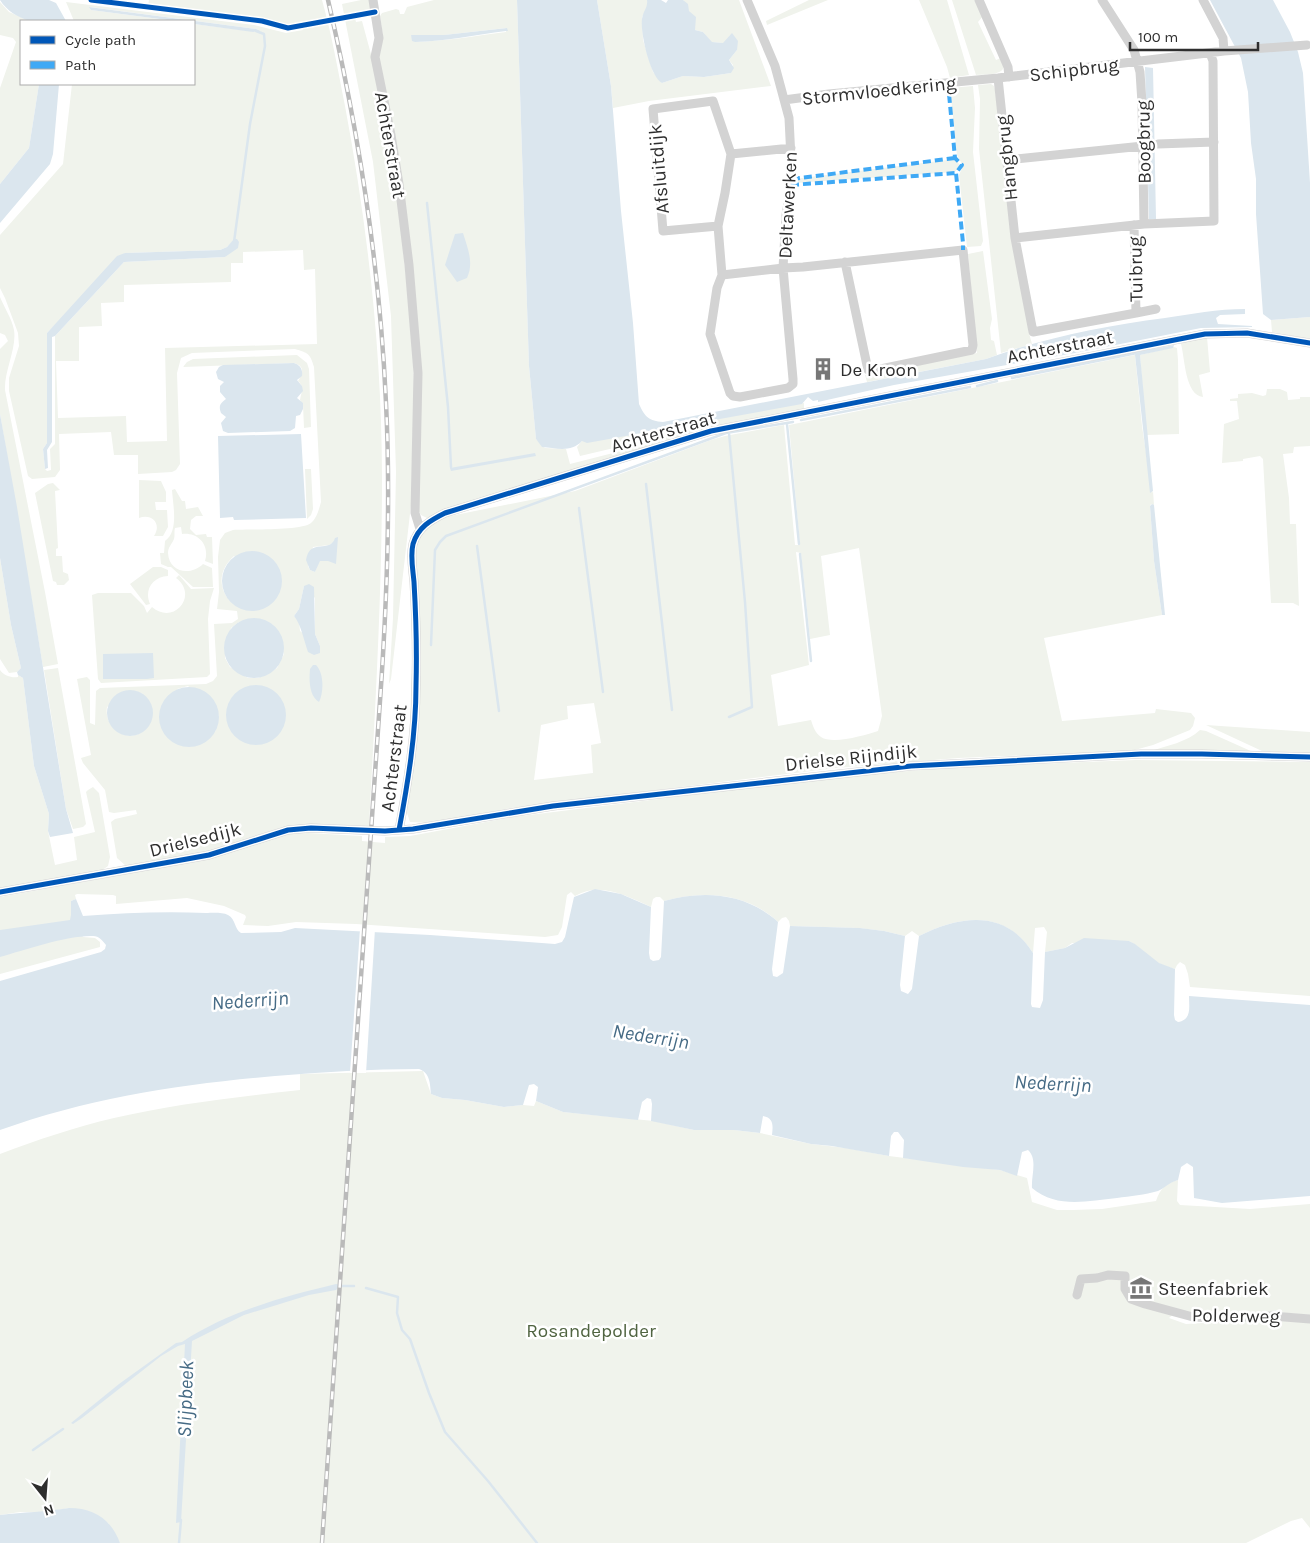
<svg xmlns="http://www.w3.org/2000/svg" width="1310" height="1543" font-family="Karla,sans-serif">
<style>
.green{fill:#f0f3ec;fill-rule:evenodd}
.water{fill:#dbe6ee}
.pier{fill:#fff}
.lines{fill:none;stroke-linecap:round;stroke-linejoin:round}
.stream{stroke:#dbe6ee;stroke-width:2.5}
.minor{stroke:#d3d3d3;stroke-width:9}
.rail-casing{stroke:#bababa;stroke-width:4.5}
.rail{stroke:#fff;stroke-width:2.5;stroke-dasharray:8;stroke-linecap:butt}
.quiet{stroke:#3fa9f5;stroke-width:4;stroke-dasharray:8 4;stroke-linecap:butt}
.cycleway-casing{stroke:#fff;stroke-width:8}
.cycleway{stroke:#0057b8;stroke-width:5}
.labels{text-anchor:middle;stroke-width:5;stroke-linejoin:round;paint-order:stroke}
.street-label{font-size:19px;fill:#2e2e2e;stroke:#fff}
.poi-label{font-size:19px;fill:#2e2e2e;stroke:#fff;text-anchor:start}
.park-label{font-size:19px;fill:#506441;stroke:#fff}
.water-label{font-size:20px;font-style:italic;fill:#466b85;stroke:#fff}
</style>
<rect width="100%" height="100%" fill="#fff"/>
<path class="green" d="M149,0H322C332,35 338,71 345,106C368,229 382,354 382,479C382,595 375,710 369,826L325,824L283,827L202,853L126,866L117,858L111,822L115,819L137,814L136,810L114,813L109,812L105,790L83,763L81,758L91,755L77,679L87,677L90,680V723L95,725L96,691L100,688L206,684L213,681L217,676L214,624L232,623L238,619L237,611L217,609L219,592L218,557L220,540L225,533L233,530C248,529 301,531 311,523C317,518 319,509 321,502L314,367C310,353 308,353 295,349L192,353L181,358L177,373L180,464L176,470L172,472L138,474V455H114L111,432L59,434L60,470L55,477L32,479L28,476L9,391V378L19,346L18,333L5,298L0,288V235L63,164L72,84H194V24L258,32L256,29L90,7L91,10L175,21H74L66,2L254,25L286,33L303,30L302,24L287,25L259,18L148,5ZM233,241L225,257L124,262L55,336V444L50,449L51,470L47,471L45,469L43,449L47,443V333L125,253L220,250L227,247ZM303,250L304,270L315,269L317,344L165,348L167,441L127,442L126,416L58,418L56,361H79V327L102,326L101,303L124,302V285L231,282V263H243V252ZM334,542L328,561H319L315,572L310,570L308,566L313,547L329,545ZM234,556L275,599C246,631 199,587 234,556ZM304,586L315,598V634L320,646L300,631L299,621L294,616L299,609ZM264,620L273,625L284,654L277,668L268,674L258,678H248L230,667L225,658L231,628L239,622ZM188,686L219,715L215,732L177,689ZM135,691L143,694L150,723C135,749 103,731 107,707Z
M361,0H372L371,11L354,14L356,22L362,21L372,58L396,182L413,343L414,394L411,505L391,679L389,684L393,618L396,472L391,316L373,162L342,4Z
M434,0H517L529,366L536,439L545,448L566,449L570,464L660,441L661,444L427,518L421,515L417,509V342L378,60L383,36L380,16L382,13L396,9L399,10L400,14H404L407,7ZM506,28V32C475,36 445,41 415,42L411,35H444Z
M597,0H647V8L642,17L643,40L653,72L662,83L683,76L704,77L731,73L733,65L729,60L737,50L723,43L711,42L703,32L695,30L689,11L683,0H739L771,86L649,101L613,108L611,86Z
M809,0H828L767,25L766,21Z
M919,0H947L969,75L950,78L947,67Z
M952,0H976L983,16L978,22L996,60L1001,58C1001,58 1004,66 1004,66C1003,76 983,74 976,75Z
M0,2L9,12L30,21H21V84H39L29,148L0,184V88L16,42L13,38L0,35Z
M991,84L994,86L995,89L1029,333L1032,344L1001,353L979,149L980,99L978,85Z
M973,86L975,108L973,152L983,241L981,246L967,247L959,175L963,166L957,155L950,88Z
M955,159L960,165L955,172L795,183L794,179Z
M983,251L992,319L990,328L991,340L994,341L997,355L986,359L867,382L865,375L977,353L968,254Z
M0,297C4,307 12,319 14,330C17,348 4,371 5,390L45,592L58,664L43,667L0,414V349L8,341L5,335L0,333Z
M1310,317V339L1272,332L1271,320Z
M1207,337L1210,372L1199,375L1203,397C1185,395 1185,359 1181,344L1182,341Z
M1174,347L1177,348L1178,360L1179,434L1146,435L1140,355Z
M297,355L307,363L309,369L311,427L304,428L303,405L300,400C301,393 305,387 298,381C303,373 305,366 294,363L183,367L187,362L193,359Z
M1135,355L1142,426L1152,493L1153,491L1154,505L1151,504L1150,506L1154,561L1162,615L1044,638L1062,721L1155,713L1156,709L1191,713L1195,718L1193,726L1190,730L1153,745L1131,751L958,758L836,768L511,808L428,823L410,822L407,813L416,542L430,524L445,517L575,491L711,440L725,436L784,425L795,545H800L789,425ZM859,548L882,716L878,731C865,735 833,745 821,737C815,733 813,726 811,720L778,726L771,675L809,665L796,552L801,553L810,639L830,635L821,556ZM594,703L601,743L591,745L593,773L534,780L541,725L568,719L567,706Z
M1267,389H1280L1287,392L1288,400L1300,399V397H1310V446L1294,447L1293,453L1283,454L1289,498L1290,524H1296L1299,606L1293,603H1271L1263,459L1260,456L1243,459V461L1222,463L1224,424L1239,419L1237,401H1230V399L1238,398V394L1252,393L1263,396L1266,395Z
M804,403V409L667,442L665,436L580,456L577,447L582,441Z
M305,469H311L313,509L311,515L307,519Z
M139,480L161,481L166,492V502H155L156,510H167L168,527L163,536H154C162,524 152,513 139,518Z
M53,483L60,490L55,491L58,548L56,549V556H62L63,572L68,574L69,580L64,585H57L56,582L53,581L35,493L48,484Z
M175,489L182,501H185L186,509L198,507L203,516H196L191,520L190,529L196,535L206,534L207,537H212L213,564L205,561C210,545 198,532 182,534L181,527L175,528C174,531 175,536 174,539C172,544 168,547 168,553C169,573 191,576 203,564L212,568L213,587H193L171,567H168L161,564L160,553H164L165,541C179,531 173,506 172,490Z
M0,558L11,625L21,668L17,672L9,673L0,659Z
M153,567H161L168,570V576C152,577 144,590 150,604L146,605L130,584Z
M179,575L191,589L214,588L210,601L208,619L210,674L207,677L101,683L98,679L92,595L98,593H131L144,606L147,613L152,607C174,626 199,595 176,578Z
M58,668L86,824L83,827L73,829L66,809L44,670Z
M0,670C4,676 12,678 18,677V675L23,678L34,766L49,814L48,831L55,865L77,860L74,837L95,832L86,792L88,790L93,787L99,793L110,857L108,866L101,871L0,888Z
M1206,725L1310,732V754L1262,751Z
M1200,730L1206,731L1253,752L1150,751C1167,746 1187,742 1200,730Z
M1136,760L1310,762V996L1190,987L1188,974L1185,965L1180,962L1177,965L1175,969C1167,967 1159,964 1152,959C1144,953 1138,945 1129,941L1072,943L1065,948L1045,952L1047,932L1044,927L1035,928L1033,953C1004,908 959,916 919,936L912,931L905,936L884,931L859,928L790,926L789,921L786,917L782,918L778,922C747,893 704,890 664,901L660,897H656L653,899L651,907C627,896 600,881 575,896L571,892L567,895L562,927L558,935L545,937L356,924L296,922L268,926L243,925L246,917L245,915L224,906L187,898L116,904V896L113,895L77,894L75,895L76,899L71,901V916L83,937L95,938L100,942V947L0,974V897L187,863L287,834L308,833L362,836V841L385,843V837L410,836L513,817L836,777L958,767Z
M423,1071L431,1094L442,1098L465,1100L504,1107L523,1105L534,1106L536,1101L563,1112L654,1121L694,1130H734L760,1133L811,1144L846,1148L889,1156L1000,1170L1027,1178L1032,1202L1057,1210H1073L1102,1209L1156,1201C1160,1189 1166,1183 1178,1180L1177,1201L1180,1205L1250,1209L1310,1204V1315L1275,1312L1203,1315L1177,1311L1169,1318L1186,1324L1273,1319L1310,1320V1528L1302,1518L1291,1521L1246,1543H120L108,1523L69,1508L46,1512H20L0,1515V1154C37,1140 75,1127 114,1118C175,1104 237,1097 300,1090V1074Z"/>
<path class="water" d="M0,0H49L56,3L66,21H30C17,17 7,11 0,0Z
M517,0H597L611,86L621,211L633,323L639,404C645,417 649,421 663,422L986,359C1043,338 1104,326 1165,318C1191,314 1218,309 1245,309V314L1220,315L1216,318L1218,324L1252,326V327L1201,328L1075,353L894,385L818,402V400L813,401L808,397L802,404L587,443L582,441C571,453 556,448 542,447L536,439L529,366Z
M647,0H661L666,3L668,0H683L688,4L689,11L696,17L695,30L703,32L712,42L723,43L732,33L738,41L737,50L729,60L734,68L731,73L704,77L683,76L662,83C650,77 640,32 642,19C643,11 648,8 647,0Z
M1210,0H1273L1290,32L1298,52L1303,73L1310,183V317L1271,320L1263,314L1256,214V179L1251,143L1248,92L1241,58Z
M89,7L256,29L260,31L253,32L194,24V21H175L91,10Z
M507,28L508,31H506C475,35 446,41 415,42L412,41L411,35H444Z
M1145,67L1153,68L1156,219L1149,220Z
M39,84H59L53,154L50,164L0,223V184L29,148Z
M463,233C468,249 474,263 467,278L457,282L445,265L455,234Z
M234,239H237L239,242L238,248L225,257L124,262L55,336L52,337V442L47,450L48,468L45,469L43,449L47,443V333L117,256L125,253L220,250L227,247Z
M1174,345L1173,348L1140,355L1153,491L1150,493L1135,355L1136,352Z
M294,363C300,365 303,369 302,376L297,380L302,386L303,391L297,398L303,403V409L300,415L296,416L295,428L290,431L228,433L223,431L221,423L226,417L221,413C218,405 221,403 226,399L220,392V386L224,382L218,379L216,372L219,367L223,365Z
M0,414L17,507L66,809L73,833L50,837L48,831L49,814L34,766L23,678L18,675L17,672L21,668L11,625L0,558Z
M301,434L306,518L234,520L233,517L220,518L218,436Z
M535,453L536,456L451,471L450,468Z
M1152,504L1154,505L1165,615H1162L1154,561L1150,506Z
M338,537L336,564L328,561H320L315,572L310,570L306,560C310,537 330,554 335,538Z
M222 581a30 30 0 1 1 60 0a30 30 0 1 1-60 0Z
M309,584L314,587L315,634L320,646V653L314,655L308,652C304,641 301,624 294,616L299,609L304,586Z
M224 648a30 30 0 1 1 60 0a30 30 0 1 1-60 0Z
M153,653L154,678L147,679H103V654Z
M313,665H316C324,673 324,692 319,702C309,696 309,680 310,669Z
M226 715a30 30 0 1 1 60 0a30 30 0 1 1-60 0Z
M159 717a30 30 0 1 1 60 0a30 30 0 1 1-60 0Z
M107 713a23 23 0 1 1 46 0a23 23 0 1 1-46 0Z
M595,889L621,894L651,907L649,953L650,959L653,961L659,960L661,957L664,901C704,890 746,893 778,922L772,969L773,976L777,977L783,973L790,926L860,928L884,931L905,936L900,985L901,991L908,994L912,989L919,936C959,916 1005,908 1033,953L1031,1004L1032,1007L1040,1008L1043,1000L1045,952L1065,948L1084,938L1129,941L1135,944L1159,963L1175,969L1174,1015L1175,1020L1178,1022C1192,1020 1189,1007 1189,996L1310,1005V1196L1222,1203L1194,1198L1193,1167L1187,1163L1181,1167L1178,1180C1168,1183 1165,1188 1158,1191C1145,1195 1130,1196 1117,1198C1087,1201 1057,1209 1032,1188C1031,1176 1038,1159 1028,1150L1022,1152L1017,1176L1000,1170L963,1167L903,1158L904,1140L898,1132H894L891,1136L889,1156L832,1146L811,1144L772,1135C773,1126 774,1118 763,1116L760,1133L734,1130H694L651,1121L652,1104L651,1099L647,1098L642,1102L638,1120L563,1112L536,1101L538,1087L534,1084L529,1085L523,1105L504,1107L465,1100L442,1098L431,1094C430,1083 430,1073 419,1069C371,1069 323,1072 275,1076C181,1084 89,1098 0,1130V981L101,952L105,949L106,945C103,941 99,936 93,936C69,935 24,950 0,957V930L70,920L71,915V901L76,899L83,916C124,913 164,911 206,913C212,913 222,912 228,915C236,919 234,929 241,933L281,932L295,928L430,935L555,944L562,942L565,937L574,897Z
M336,1284L341,1285L336,1290L309,1295L244,1315L192,1341L181,1522L176,1523L185,1344L178,1346L161,1356L82,1418L73,1424L71,1423L119,1384L176,1343L182,1342C227,1312 285,1296 336,1284Z
M69,1508C94,1508 111,1519 120,1543H0V1515C23,1512 46,1512 69,1508Z"/>
<path class="pier" d="M360,929H375L366,1073H350Z"/>
<g class="lines">
<path class="stream" d="M427,203L448,407L451,467
M234,242L250,124L265,46L264,34L256,31
M1012,378L1137,353
M977,386L997,381
M801,420L970,387
M787,424L799,544
M646,484L672,710
M579,508L603,692
M477,546L499,711
M800,554L811,661
M431,645L435,550L440,542L446,536L726,433L793,422
M729,717L752,707L745,602L729,433
M340,1286H354
M366,1288L398,1297L397,1313L402,1330L410,1339L429,1393L445,1432L488,1481L537,1543
M33,1450L63,1429
M179,1543L181,1520"/>
<path class="minor" d="M373,0L379,38L375,57L391,135L399,184L409,265L418,373L415,513L420,529
M747,0L775,66L789,118L792,179L786,215L783,268L803,267L963,250L973,345L972,350L871,371L868,370L845,262
M979,0L1008,67L1009,77
M1102,0L1134,50L1140,72L1142,103L1144,224
M1203,0L1223,38L1224,51
M998,78L1015,238L1033,332L1136,313L1134,225
M784,100L829,94L998,78L1224,51L1307,45
M1158,144L1214,142
M731,154L791,148
M1007,160L1143,146
M718,226L663,231L653,109L713,101L731,154L725,193L718,226L722,275L717,288L710,334L730,393L733,396L740,397L788,388L793,384V379L783,268L722,275
M1015,238L1144,224L1214,221L1213,61L1210,53
M1136,313L1156,309
M399,830C408,782 416,734 416,686C417,651 416,616 414,582C413,570 410,556 413,544C418,527 431,520 445,513L711,431L1205,334L1247,333L1310,343
M0,892L187,859L209,855L288,830L311,828L385,831L413,829L553,806L911,766L1141,754H1202L1310,757
M1077,1295L1081,1279L1097,1278L1108,1275L1125,1276V1289L1131,1299L1145,1304L1193,1317L1218,1318L1272,1316L1310,1319"/>
<defs>
<path id="rail" d="M322,1543L380,701C387,602 391,503 386,403C380,267 359,133 328,0"/>
</defs>
<use href="#rail" class="rail-casing"/>
<use href="#rail" class="rail"/>
<path class="quiet" d="M948,83L955,158L962,165L956,173L963,243V250
M792,179L955,158
M791,185L956,173"/>
<defs>
<path id="cycleway" d="M91,0L262,21L288,28L375,12
M399,830C408,782 416,734 416,686C417,651 416,616 414,582C413,570 410,556 413,544C418,527 431,520 445,513L711,431L1205,334L1247,333L1310,343
M0,892L187,859L209,855L288,830L311,828L385,831L413,829L553,806L911,766L1141,754H1202L1310,757"/>
</defs>
<use href="#cycleway" class="cycleway-casing"/>
<use href="#cycleway" class="cycleway"/>
</g>
<defs>
<symbol id="building-bare" viewBox="-9 -9 18 18"><path d="M-4-6H4V6H1V3H-1V6H-4ZM-2.5-4.3h1.7v1.8h-1.7ZM.8-4.3h1.7v1.8H.8ZM-2.5-1h1.7V.8h-1.7ZM.8-1h1.7V.8H.8Z" fill="#777" stroke="#fff" stroke-width="2.5" paint-order="stroke"/></symbol>
<symbol id="museum-bare" viewBox="-9 -9 18 18"><path d="M0-6L6-3V-2H-6V-3ZM-5-1h2V3h-2ZM-1-1h2V3h-2ZM3-1h2V3H3ZM-6 4H6V6H-6Z" fill="#777" stroke="#fff" stroke-width="2.5" paint-order="stroke"/></symbol>
</defs>
<g fill-rule="evenodd">
<use href="#building-bare" x="807" y="353" width="32" height="32"/>
<use href="#museum-bare" x="1125" y="1272" width="32" height="32"/>
</g>
<g class="labels">
<g class="street-label">
<text transform="translate(1074 69) rotate(-7)" y="7">Schipbrug</text>
<text transform="translate(879 90) rotate(-6)" y="7">Stormvloedkering</text>
<text transform="translate(1143 142) rotate(-91)" y="7">Boogbrug</text>
<text transform="translate(391 145) rotate(80)" y="7">Achterstraat</text>
<text transform="translate(1006 158) rotate(-96)" y="7">Hangbrug</text>
<text transform="translate(658 169) rotate(-95)" y="7">Afsluitdijk</text>
<text transform="translate(787 205) rotate(-87)" y="7">Deltawerken</text>
<text transform="translate(1135 269) rotate(-91)" y="7">Tuibrug</text>
<text transform="translate(1060 346) rotate(-11)" y="7">Achterstraat</text>
<text transform="translate(663 431) rotate(-16)" y="7">Achterstraat</text>
<text transform="translate(851 757) rotate(-6)" y="7">Drielse Rijndijk</text>
<text transform="translate(393 758) rotate(-83)" y="7">Achterstraat</text>
<text transform="translate(195 839) rotate(-14)" y="7">Drielsedijk</text>
<text transform="translate(1236 1315) rotate(1)" y="7">Polderweg</text>
</g>
<g class="poi-label">
<text x="840" y="376">De Kroon</text>
<text x="1158" y="1295">Steenfabriek</text>
</g>
<g class="park-label">
<text x="591" y="1337">Rosandepolder</text>
</g>
<g class="water-label">
<text transform="translate(250 1000) rotate(-4)" y="7">Nederrijn</text>
<text transform="translate(651 1036) rotate(9)" y="7">Nederrijn</text>
<text transform="translate(1053 1083) rotate(3)" y="7">Nederrijn</text>
<text transform="translate(185 1399) rotate(-88)" y="7">Slijpbeek</text>
</g>
</g>
<rect x="20" y="20" width="175" height="65" fill="#ffffff" stroke="#ababab"/>
<rect x="30" y="36" width="25" height="8" fill="#0057b8" stroke="#ababab"/>
<text x="65" y="45" font-size="15" fill="#2e2e2e">Cycle path</text>
<rect x="30" y="61" width="25" height="8" fill="#3fa9f5" stroke="#ababab"/>
<text x="65" y="70" font-size="15" fill="#2e2e2e">Path</text>
<g transform="translate(45 1498) rotate(163)" stroke="#ffffff" stroke-width="4" paint-order="stroke">
<path d="M0-4L9 19L0 12L-9 19Z" fill="#2e2e2e"/>
<text y="-8" font-size="14" font-weight="bold" text-anchor="middle" fill="#2e2e2e">N</text>
</g>
<path d="M1130 42v8h128v-8" fill="none" stroke="#2e2e2e" stroke-width="2.5"/>
<text x="1138" y="42" font-size="15" fill="#2e2e2e" stroke="#ffffff" stroke-width="4" paint-order="stroke">100 m</text>
</svg>
